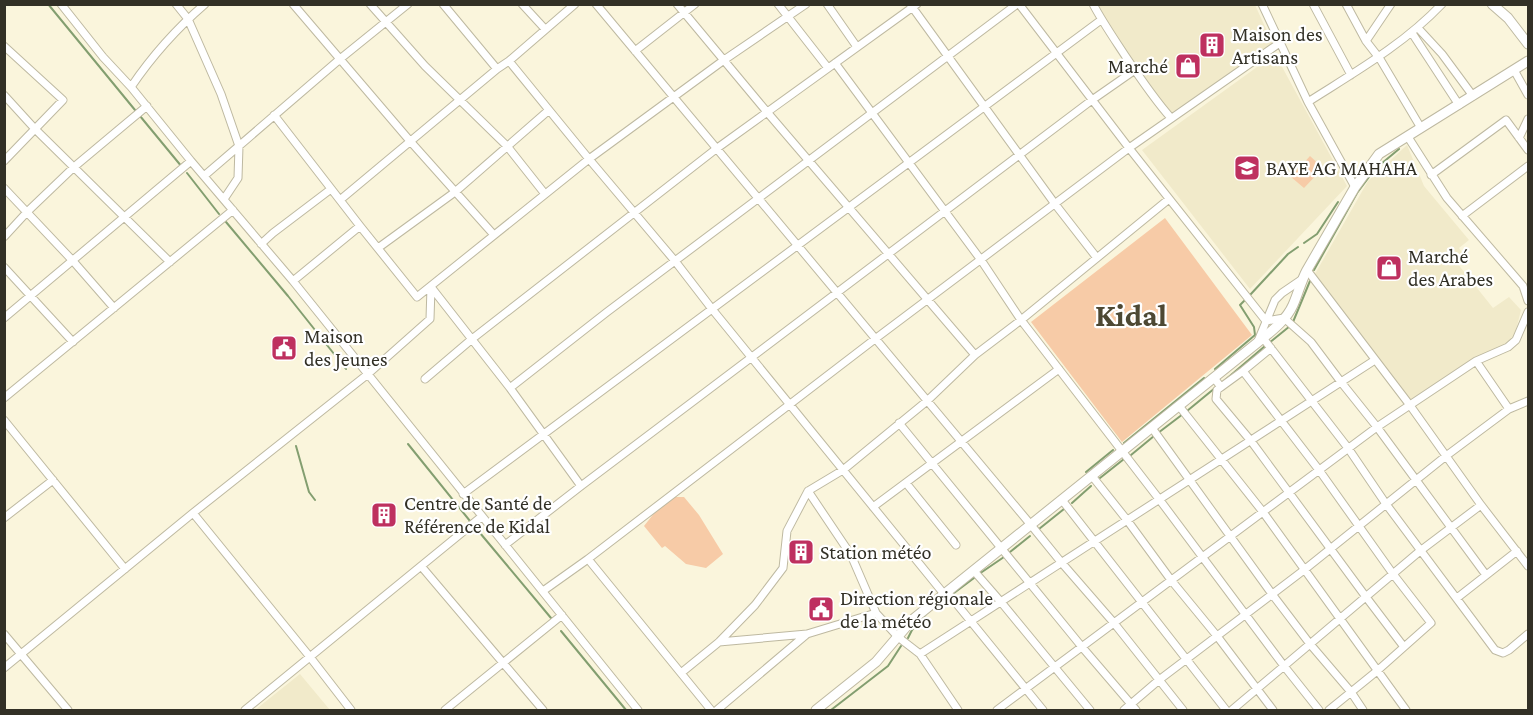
<svg xmlns="http://www.w3.org/2000/svg" width="1533" height="715" font-family="'Crimson Pro',serif">
<style>
.built{fill:#f1eaca}
.green{fill:#f7cba7}
.lines{fill:none;stroke-linecap:round;stroke-linejoin:round}
.stream{stroke:#839e70;stroke-width:2}
.minor-casing{stroke:#beb9a1;stroke-width:9}
.major-casing{stroke:#beb9a1;stroke-width:11}
.minor{stroke:#fff;stroke-width:7}
.major{stroke:#fff;stroke-width:9}
.labels{text-anchor:middle;stroke-width:4.5;stroke-linejoin:round;paint-order:stroke}
.poi-label{font-size:20px;fill:#323026;stroke:#fff;text-anchor:start}
.town-label{font-size:32px;font-weight:bold;fill:#4d4833;stroke:#fff}
</style>
<rect width="100%" height="100%" fill="#faf5dc"/>
<path class="built" d="M1097,5H1255L1273,44L1171,113L1151,88L1103,16Z
M1275,54L1347,186L1250,289L1142,150Z
M1407,145L1424,186L1469,240L1459,248L1463,254L1457,263L1493,308L1509,297L1521,310L1516,330L1511,340L1503,346L1411,401L1315,274L1368,181Z
M300,674L330,710H255Z"/>
<path class="green" d="M1310,156L1323,168L1304,188L1291,177Z
M1165,218L1252,335L1122,442L1031,322Z
M673,497H684L699,515L723,554L706,568L686,564L665,546L662,548L644,526L663,502Z"/>
<g class="lines">
<path class="stream" d="M48,4L135,110
M140,116L182,167
M187,173L219,214
M226,222L288,296L346,369
M1304,243L1317,234L1338,202
M1314,270L1357,193L1375,169L1399,149
M1250,295L1288,254L1298,247
M1293,322L1310,281
M1269,343L1290,326
M1215,369L1255,335L1254,327L1240,305L1244,301
M1224,381L1265,346
M1187,411L1215,388
M1158,433L1183,414
M1124,443L1204,378
M408,444L470,521
M296,446L309,492L315,500
M1131,455L1154,436
M1086,472L1113,450
M1100,478L1124,459
M1072,503L1091,486
M475,527L551,618
M1039,529L1064,509
M1010,552L1030,536
M979,574L1004,557
M954,593L974,578
M561,631L626,710
M908,638L912,630L926,614
M831,710L888,666L901,646"/>
<defs>
<path id="minor" d="M61,4L103,57L131,87L191,161L293,281L638,710
M176,4L188,19L221,94L239,146L238,178L224,199
M293,4L410,141L494,235
M370,4L425,66L507,146L545,194
M443,4L497,69
M522,4L545,29
M596,4L1031,525L1061,562L1114,623L1183,710
M677,4L767,112L975,355
M778,4L828,68
M827,4L857,47
M910,4L1055,204L1097,258
M1019,4L1129,148L1266,321L1284,318L1311,342L1341,382L1377,427L1486,575
M1093,4C1103,23 1115,40 1126,57C1140,78 1154,99 1171,118
M1262,4L1308,102L1355,187
M1313,4L1351,75
M1346,4L1366,41L1380,59L1421,128
M1418,28L1442,54L1473,96
M1412,33L1459,105
M1366,41L1391,4
M4,46L63,100L4,161
M635,51L695,4
M509,61L589,159L675,261L712,309L944,594
M835,63L981,260L1021,320L1159,499L1284,666L1319,710
M1514,70L1528,95
M131,87C152,56 176,29 205,4
M4,95L35,129L170,262
M1308,102C1355,72 1403,45 1442,4
M274,115L360,226L417,297L589,159L724,60L806,4
M1408,137L1447,198L1523,286L1528,301
M1519,138L1528,119
M1431,175L1506,120L1528,150
M204,176L340,59L408,4
M4,188L73,261L114,308
M340,200L497,69L509,61L575,4
M1462,216L1528,166
M4,237L27,212L74,167L147,106
M261,244L273,233L331,189
M378,248L455,192L549,110
M4,267L73,342
M1307,270L1409,404L1481,505L1528,566
M293,281L360,226
M431,287L510,388L581,486
M4,318L191,161
M1263,338L1348,448L1386,504L1495,650L1503,653L1509,650L1528,634
M1258,341L1275,300L1282,293L1301,280
M1271,348L1243,371L1319,470L1393,574L1431,623L1377,671L1329,710
M1476,361L1509,409
M1214,378L1221,387L1217,390L1216,399L1251,441L1366,597L1404,647
M425,379L472,339L716,149L917,4
M1221,387L1243,371
M510,388L607,312L1017,4
M4,398L233,210
M1179,406L1263,512L1406,710
M4,420L125,569
M899,423L1082,647L1136,710
M1152,428L1272,594L1310,644L1351,692L1363,710
M1092,476L1127,520L1171,580L1217,636L1273,710
M906,483L956,545
M463,494L1101,20
M1062,500L1226,710
M873,507L1059,369
M193,513L310,657L351,710
M4,518L53,480
M505,545L581,486L1092,100L1135,70
M588,559L711,710
M421,566L543,710
M974,571L1001,602L1090,710
M543,591L588,559L875,339L1129,148L1281,42
M947,592L1043,710
M1457,598L1517,551
M4,634L68,710
M719,642L807,634
M920,654L1375,360
M4,668L193,513L368,374L430,319L431,287
M681,673L719,642L755,605L783,568L787,531L808,491
M245,710L481,517
M445,710L562,615
M717,710L807,634L876,613
M958,710L920,654L898,637L876,613L851,555L808,491L843,470L927,401L975,355L1021,320L1169,199
M997,710L1377,427L1476,361L1508,347L1516,340L1528,312
M1124,710L1159,680L1304,570L1446,456L1509,409L1528,401
M1232,710L1420,551L1481,505"/>
<path id="major" d="M1492,4L1508,18L1528,44
M816,710L876,662L912,620L1257,343C1269,333 1286,321 1293,305C1298,294 1301,281 1307,270L1355,187L1379,154L1528,61"/>
</defs>
<use href="#minor" class="minor-casing"/>
<use href="#major" class="major-casing"/>
<use href="#minor" class="minor"/>
<use href="#major" class="major"/>
</g>
<defs>
<symbol id="building-square" viewBox="-11 -11 22 22"><rect x="-9" y="-9" width="18" height="18" rx="4" fill="#be305f" stroke="#fff"/><path d="M-4-6H4V6H1V3H-1V6H-4ZM-2.5-4.3h1.7v1.8h-1.7ZM.8-4.3h1.7v1.8H.8ZM-2.5-1h1.7V.8h-1.7ZM.8-1h1.7V.8H.8Z" fill="#fff"/></symbol>
<symbol id="shop-square" viewBox="-11 -11 22 22"><rect x="-9" y="-9" width="18" height="18" rx="4" fill="#be305f" stroke="#fff"/><path d="M-5-2.5h2.3a2.7 3.5 0 0 1 5.4 0H5L5.5 6h-11ZM-1.5-2.5h3a1.5 2.3 0 0 0-3 0Z" fill="#fff"/></symbol>
<symbol id="school-square" viewBox="-11 -11 22 22"><rect x="-9" y="-9" width="18" height="18" rx="4" fill="#be305f" stroke="#fff"/><path d="M0-5L7-2L0 1L-7-2ZM-4 1L0 2.5L4 1V4Q0 6-4 4Z" fill="#fff"/></symbol>
<symbol id="civic-square" viewBox="-11 -11 22 22"><rect x="-9" y="-9" width="18" height="18" rx="4" fill="#be305f" stroke="#fff"/><path d="M-.6-6.5H3V-4.5H.6V-3L4-1V1h2V6H-6V1h2V-1L-.6-3ZM-1.2 2.5V6h2.4V2.5Z" fill="#fff"/></symbol>
</defs>
<g fill-rule="evenodd">
<use href="#building-square" x="1197" y="30" width="30" height="30"/>
<use href="#shop-square" x="1173" y="51" width="30" height="30"/>
<use href="#school-square" x="1232" y="153" width="30" height="30"/>
<use href="#shop-square" x="1374" y="253" width="30" height="30"/>
<use href="#civic-square" x="269" y="333" width="30" height="30"/>
<use href="#building-square" x="369" y="500" width="30" height="30"/>
<use href="#building-square" x="786" y="537" width="30" height="30"/>
<use href="#civic-square" x="806" y="594" width="30" height="30"/>
</g>
<g class="labels">
<g class="poi-label">
<text x="1232" y="41">Maison des<tspan x="1232" dy="23">Artisans</tspan></text>
<text x="1168" y="73" text-anchor="end">Marché</text>
<text x="1266" y="175">BAYE AG MAHAHA</text>
<text x="1408" y="263">Marché<tspan x="1408" dy="23">des Arabes</tspan></text>
<text x="304" y="343">Maison<tspan x="304" dy="23">des Jeunes</tspan></text>
<text x="404" y="510">Centre de Santé de<tspan x="404" dy="23">Référence de Kidal</tspan></text>
<text x="820" y="559">Station météo</text>
<text x="840" y="605">Direction régionale<tspan x="840" dy="23">de la météo</tspan></text>
</g>
<g class="town-label">
<text x="1131" y="326">Kidal</text>
</g>
</g>
<rect width="1533" height="715" fill="none" stroke="#323026" stroke-width="12"/>
</svg>
